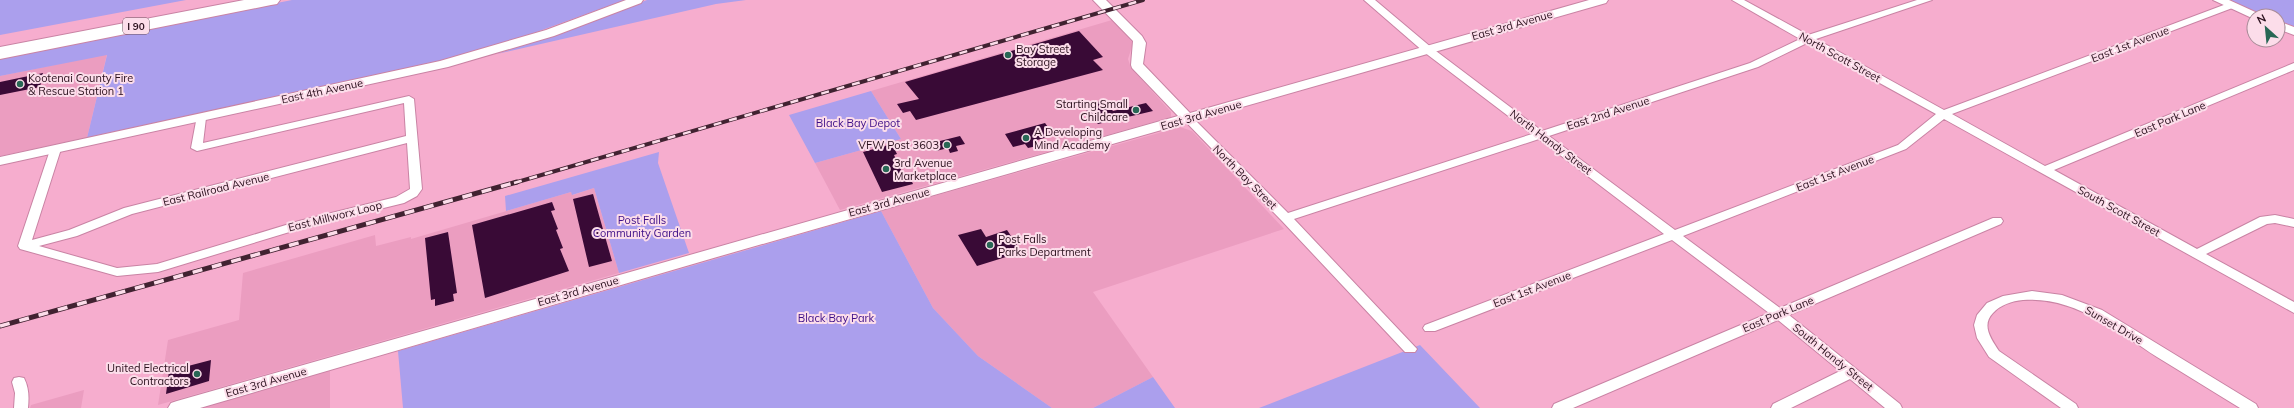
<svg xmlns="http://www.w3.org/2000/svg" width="2294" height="408" font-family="Mulish,sans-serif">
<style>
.built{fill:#eb9dc0}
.green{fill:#ab9fed}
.building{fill:#390a36}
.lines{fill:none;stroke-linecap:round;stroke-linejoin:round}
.minor-casing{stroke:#c983a4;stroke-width:2}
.tertiary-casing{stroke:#c983a4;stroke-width:2}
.motorway-casing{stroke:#c983a4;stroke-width:2}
.minor{fill:#fff;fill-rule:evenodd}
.tertiary{fill:#fff;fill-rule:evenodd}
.motorway{fill:#fff;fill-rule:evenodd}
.rail-far1-casing{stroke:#412231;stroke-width:4}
.rail-casing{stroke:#412231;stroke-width:5}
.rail-far1{stroke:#fcddea;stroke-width:2.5;stroke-dasharray:8;stroke-linecap:butt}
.rail{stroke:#fcddea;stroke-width:3.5;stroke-dasharray:10;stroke-linecap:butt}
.poi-dot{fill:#286755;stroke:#fcddea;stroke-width:1.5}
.labels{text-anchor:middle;stroke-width:4;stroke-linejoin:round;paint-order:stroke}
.shield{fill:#fcddea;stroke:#694e5a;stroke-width:1}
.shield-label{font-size:10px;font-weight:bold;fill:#2a101d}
.street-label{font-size:11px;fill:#2a101d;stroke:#fcddea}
.poi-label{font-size:11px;fill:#2a101d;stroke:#fcddea;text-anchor:start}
.park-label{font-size:11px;fill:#3d0e87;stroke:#fcddea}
</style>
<rect width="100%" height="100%" fill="#f6adce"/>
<path class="built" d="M1112,20L1133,43L1128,59L1131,68L1171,112V117L840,210L815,163L901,139L871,91Z
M107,54L87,138L0,156V76Z
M1180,127L1192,131L1284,229L1093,292L1153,377L1093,408H1052L978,356L933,308L881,211Z
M594,188L619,273L158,405L168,340L239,320L243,273L375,235L376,246L411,237V239L571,192L573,195Z
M330,370V408H201Z
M84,390L81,408H30L31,405Z"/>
<path class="green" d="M0,0H186L0,35Z
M292,0H625L509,42L448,60L87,138L107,55L0,76V58Z
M647,0H746L716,4L497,54L569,30Z
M2228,0H2294V27L2278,21V16H2267Z
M871,91L901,139L815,163L789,115Z
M659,152L658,163L689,253L619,273L594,188L572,195L571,192L506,211L505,196Z
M881,211L933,308L978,356L1052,408H403L398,351Z
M1420,345L1480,408H1259L1410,349Z
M1153,377L1175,408H1093Z"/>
<path class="building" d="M1079,31L1103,57L1093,60L1103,70L916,120L910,111L903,113L897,104L919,99L905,82Z
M43,73L40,87L0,95V82Z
M1104,100L1113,111L1146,103L1153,111L1098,124L1083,106Z
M1045,123L1054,135L1034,141L1037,146L1028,148L1025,144L1013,147L1005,134Z
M960,136L965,144L956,146L958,151L950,153L948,148L936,151L932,143Z
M892,144L897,154L894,155L903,174L908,173L913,184L882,192L863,152Z
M593,194L612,261L589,267L573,199Z
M552,202L555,210L551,211L558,229L556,230L563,248L560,249L569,271L485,298L472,225Z
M981,229L986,237L1007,230L1022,252L977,266L958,235Z
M448,232L457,293L453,294L454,301L435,306V299L431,300L425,238Z
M211,360L209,381L166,394L169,371Z"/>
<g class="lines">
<defs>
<path id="minor" d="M1364,0H1375L1432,48L1542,131L1750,63L1800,39L1732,0H1744L1808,35L1917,0H1932L1816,39L1944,110L2229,3H2235V7L1952,114L2045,166L2294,63V70L2054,170L2197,249L2260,217L2275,215L2294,219V227L2275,223L2267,224L2206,254L2294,302V313L1944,119L1906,149L1683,236L1780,308L1993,218H2001L2003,221L2001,224L1789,315L1900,404L1902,408H1885L1850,379L1791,408H1771L1773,404L1840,371L1778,320L1573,408H1552L1554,404L1769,313L1672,240L1435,331H1425L1423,328L1425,325L1664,234L1539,139L1294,219L1417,349L1415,352H1405L1282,221L1182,118L1183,116H1191L1288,213L1532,134L1424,52ZM1807,43L1936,114L1898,145L1675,230L1549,136L1758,67Z
M409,96L414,99L422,189L417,196L404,203L306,227L158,272L117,276L20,249L18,246L51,147H59L61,149L32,240L69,230L124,208L406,136L404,103L197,151L191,148L197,116H205L206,118L203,143ZM407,143L410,189L396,197L299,221L157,264L117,268L39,246L77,236L132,214Z
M2032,291L2062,295L2102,310L2256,404L2258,408H2240C2212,391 2185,374 2157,357C2117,331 2074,296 2023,300C2012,301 2000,305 1993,313C1981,325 1991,339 1999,351L2076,404L2078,408H2061L1989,357L1977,338L1974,325L1977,315L1987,303L2003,296Z
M19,377L24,378C29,388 29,397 28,408H14L15,393L12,382L14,378Z"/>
<path id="tertiary" d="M626,0H643L641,3L554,36L448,67L0,165V157L440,61L546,30Z
M1093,0H1106L1142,36L1146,43L1143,64L1190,113L1589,0H1608L1606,3L717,257L200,408H168L171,403L177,401L1178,116L1132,68L1131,65L1133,41Z
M2213,0H2229L2264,16H2254V19Z
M2278,21L2294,27V35L2278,29Z"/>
<path id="motorway" d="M244,0H280L277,4L271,5L0,59V47Z"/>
</defs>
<use href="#minor" class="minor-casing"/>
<use href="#tertiary" class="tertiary-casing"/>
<use href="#motorway" class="motorway-casing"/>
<use href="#minor" class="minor"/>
<use href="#tertiary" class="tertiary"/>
<use href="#motorway" class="motorway"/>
<defs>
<path id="rail-far1" d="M514,183L1143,0"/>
<path id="rail" d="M0,326L517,182"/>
</defs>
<use href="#rail-far1" class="rail-far1-casing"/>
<use href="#rail" class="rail-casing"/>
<use href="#rail-far1" class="rail-far1"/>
<use href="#rail" class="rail"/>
</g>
<g class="poi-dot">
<circle cx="1008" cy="55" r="4"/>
<circle cx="20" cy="84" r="4"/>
<circle cx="1136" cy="110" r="4"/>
<circle cx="1026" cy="138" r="4"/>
<circle cx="947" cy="145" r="4"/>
<circle cx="886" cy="169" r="4"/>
<circle cx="990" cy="245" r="4"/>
<circle cx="197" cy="374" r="4"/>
</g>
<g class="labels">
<rect class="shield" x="123" y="18" width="26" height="16" rx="3"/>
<g class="shield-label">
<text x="136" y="30">I 90</text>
</g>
<g class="street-label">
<text transform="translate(1512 25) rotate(-16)" y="4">East 3rd Avenue</text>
<text transform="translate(2130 44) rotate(-21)" y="4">East 1st Avenue</text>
<text transform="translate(1840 57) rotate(29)" y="4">North Scott Street</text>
<text transform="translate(322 91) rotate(-12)" y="4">East 4th Avenue</text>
<text transform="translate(1608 113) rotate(-18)" y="4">East 2nd Avenue</text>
<text transform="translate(1201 115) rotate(-16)" y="4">East 3rd Avenue</text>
<text transform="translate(2170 119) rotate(-23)" y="4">East Park Lane</text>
<text transform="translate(1551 142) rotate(37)" y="4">North Handy Street</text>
<text transform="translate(1835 173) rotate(-21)" y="4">East 1st Avenue</text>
<text transform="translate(1245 177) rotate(45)" y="4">North Bay Street</text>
<text transform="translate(216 189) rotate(-14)" y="4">East Railroad Avenue</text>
<text transform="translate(889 202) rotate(-15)" y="4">East 3rd Avenue</text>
<text transform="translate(2119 211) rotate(29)" y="4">South Scott Street</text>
<text transform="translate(335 216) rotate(-14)" y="4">East Millworx Loop</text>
<text transform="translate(1532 289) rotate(-21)" y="4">East 1st Avenue</text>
<text transform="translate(578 291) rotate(-16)" y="4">East 3rd Avenue</text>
<text transform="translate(1778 314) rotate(-23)" y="4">East Park Lane</text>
<text transform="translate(2114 325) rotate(30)" y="4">Sunset Drive</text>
<text transform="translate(1833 357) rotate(39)" y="4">South Handy Street</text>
<text transform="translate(266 382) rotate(-16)" y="4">East 3rd Avenue</text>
</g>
<g class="poi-label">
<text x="1016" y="53">Bay Street<tspan x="1016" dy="13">Storage</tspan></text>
<text x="28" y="82">Kootenai County Fire<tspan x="28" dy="13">&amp; Rescue Station 1</tspan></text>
<text x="1128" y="108" text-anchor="end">Starting Small<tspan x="1128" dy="13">Childcare</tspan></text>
<text x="1034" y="136">A Developing<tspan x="1034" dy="13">Mind Academy</tspan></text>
<text x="939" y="149" text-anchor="end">VFW Post 3603</text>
<text x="894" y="167">3rd Avenue<tspan x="894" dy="13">Marketplace</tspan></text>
<text x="998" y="243">Post Falls<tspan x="998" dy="13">Parks Department</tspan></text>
<text x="189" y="372" text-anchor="end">United Electrical<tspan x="189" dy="13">Contractors</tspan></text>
</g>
<g class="park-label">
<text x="858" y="127">Black Bay Depot</text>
<text x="642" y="224">Post Falls<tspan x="642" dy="13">Community Garden</tspan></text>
<text x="836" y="322">Black Bay Park</text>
</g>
</g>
<g transform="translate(2266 28) rotate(333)"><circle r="19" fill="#fcddea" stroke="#a88b98"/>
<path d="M0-3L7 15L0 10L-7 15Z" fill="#286755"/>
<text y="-6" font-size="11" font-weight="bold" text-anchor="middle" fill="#2a101d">N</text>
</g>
</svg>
